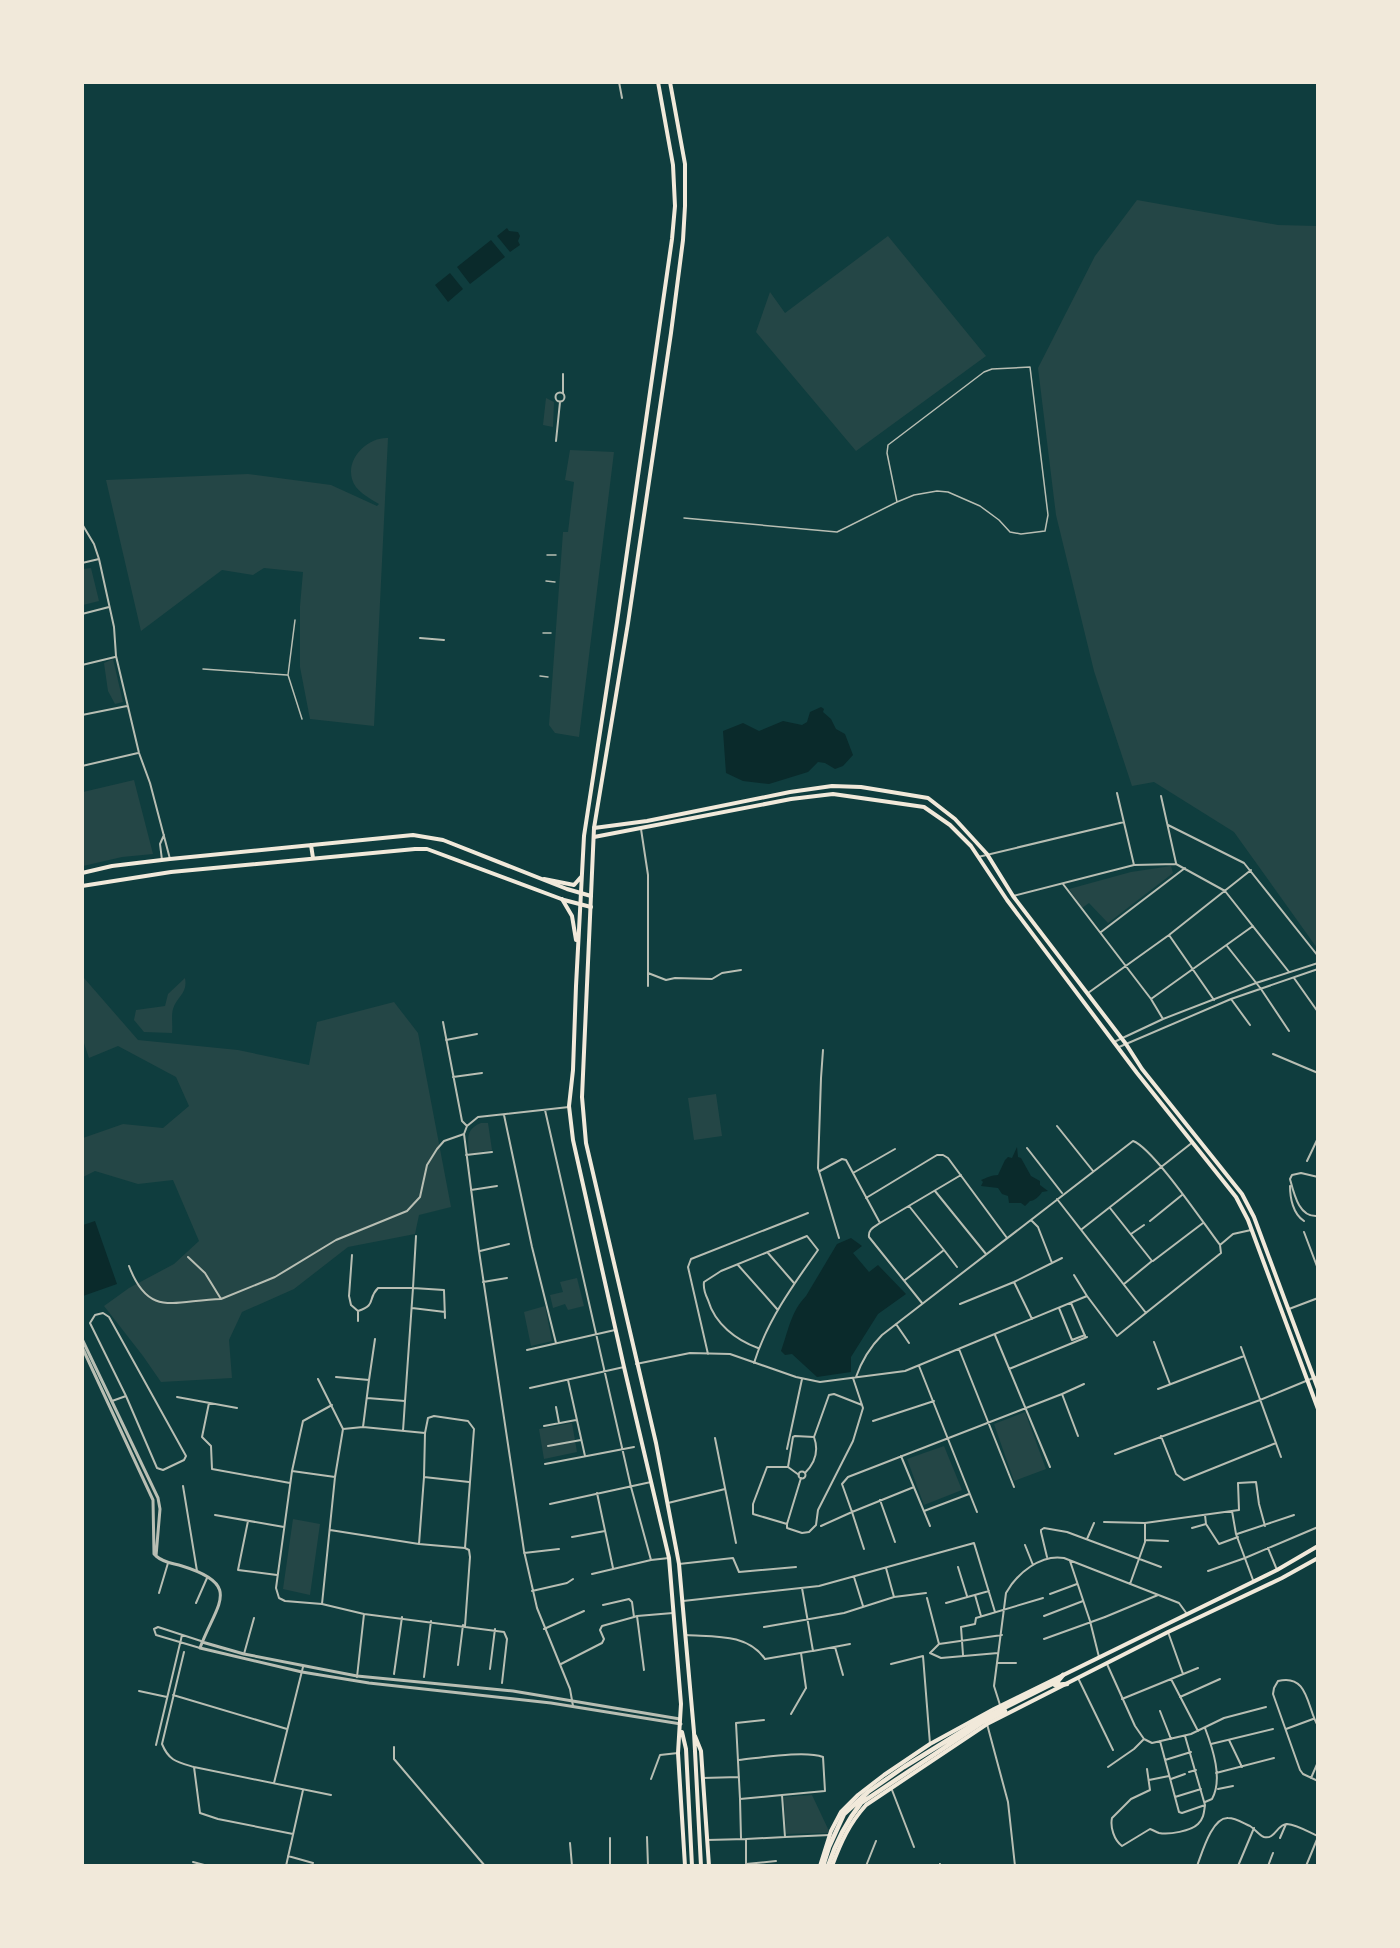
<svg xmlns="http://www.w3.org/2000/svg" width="1400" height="1948" font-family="Figtree,sans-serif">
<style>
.green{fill:#244646}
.water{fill:#0a2a2b}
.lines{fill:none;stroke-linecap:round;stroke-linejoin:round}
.service{stroke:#b8beb3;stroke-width:1.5}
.pedestrian{stroke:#b8beb3;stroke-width:2}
.minor{stroke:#b8beb3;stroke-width:2}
.tertiary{stroke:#b8beb3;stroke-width:3}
.secondary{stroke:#f1e9da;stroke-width:4}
.primary{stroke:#f1e9da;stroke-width:4}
.motorway{stroke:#f1e9da;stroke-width:4.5}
</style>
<rect width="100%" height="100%" fill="#0f3d3e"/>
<path class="green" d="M1137,200L1278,225L1317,226V948L1234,832L1154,782L1132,786L1094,671L1056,515L1038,368L1095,256Z
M888,236L986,356L856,451L756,332L770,292L785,313Z
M546,398L554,402L553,427L543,425Z
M388,438L374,726L310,719L300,667V606L303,572L264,568L253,575L222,570L141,631L106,480L248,474L331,485L377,506L379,504C369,498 355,491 352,479C346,458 368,437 388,438Z
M570,450L614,452L579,737L555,733L549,725L563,532H568L574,482L565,480Z
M91,568L99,601L83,605V569Z
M113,659L123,702L115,704L108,691L104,663Z
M134,780L153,854L122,857L83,866V792Z
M1171,866L1173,873L1108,923L1089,903L1082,908L1069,889L1131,872Z
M82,978H84L138,1040L238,1050L309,1065L317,1022L394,1002L418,1033L451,1207L419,1215L415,1234L348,1247L294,1289L242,1312L229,1340L232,1378L161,1382L143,1356L104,1306L129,1288L174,1264L199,1241L173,1180L138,1184L95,1171L83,1177V1138L123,1124L163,1128L189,1106L176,1077L118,1046L89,1058L83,1040Z
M185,978C188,994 177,996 173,1009C171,1016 173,1026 172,1033L144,1032L134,1020L136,1010L165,1006L168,994Z
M716,1094L722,1136L694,1140L688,1098Z
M481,1123H488L492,1150L469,1154C468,1140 465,1129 481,1123Z
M577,1278L584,1306L568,1310L565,1304L553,1308L550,1295L563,1292L560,1282Z
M545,1306L552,1341L531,1346L524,1312Z
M1025,1412L1046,1469L1014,1481L994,1424Z
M572,1423L577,1452L544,1459L539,1429Z
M944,1446L962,1490L924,1505L907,1459Z
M293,1519L320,1524L310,1595L283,1589Z
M812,1795L829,1831L828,1833L786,1834L784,1797Z"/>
<path class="water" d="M507,228L509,231L518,232L520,236L518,241L520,245L510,252L497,236Z
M491,240L505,257L470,284L457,267Z
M450,273L463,289L448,302L435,285Z
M821,707L824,709L823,712L831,719L836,729L845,734L853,755L843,766L835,769L825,763L818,762L808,772L769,784L743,781L726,773L723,731L743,723L759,731L783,721L802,725L807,722L810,712Z
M1017,1147L1018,1157L1021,1158L1031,1176L1040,1181V1185L1048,1191L1042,1192C1040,1196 1034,1201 1030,1201L1025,1206L1021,1203H1009L1008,1196L1002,1194L998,1188L981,1186L983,1182L981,1180C986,1178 992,1175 998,1175L1005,1160L1008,1157L1012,1158Z
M95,1221L117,1284L83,1296V1225Z
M851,1238L862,1246L853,1253L869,1272L878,1265L906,1294L878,1314L851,1357V1372L817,1377L792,1354L785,1355L781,1351C788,1332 791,1311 806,1296L837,1244Z"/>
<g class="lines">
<path class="service" d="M684,518L837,532L897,502L914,495L937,491L948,492L980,506L999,520L1010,532L1021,534L1045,531L1048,515L1030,367L992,369L984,372L888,445L887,453L897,502
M547,555H556
M546,581L555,582
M295,620L288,675L302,719
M543,633H551
M203,669L287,675
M540,676L548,677"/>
<path class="pedestrian" d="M555.5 397a4.5 4.5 0 1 1 9 0a4.5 4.5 0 1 1-9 0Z
M563,393V374
M556,441L560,402
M420,638L444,640
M1105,1617L1158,1595
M686,1635C714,1637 747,1633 765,1659
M801,1653L806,1688
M1211,1744L1273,1729"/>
<path class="minor" d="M619,82L622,98
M82,524L94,544L99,559L114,627L116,656L139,753L150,783L170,859
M82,563L99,559
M82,614L109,607
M82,665L115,657
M82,715L127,706
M82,766L138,753
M1117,793L1134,865
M1161,796L1176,863
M1168,825L1244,863L1318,956
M641,829L648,875V986
M978,857L1124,822
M162,860L160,844L164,835
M1063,884L1151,999L1163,1019
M1013,896L1134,865L1176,864L1225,891L1289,972
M1101,932L1185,868
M1169,935L1214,1000
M1227,946L1261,989L1289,1031
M648,973L666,980L675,978L712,979L722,973L741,970
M1294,978L1318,1012
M1088,993L1169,935L1251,870
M1151,999L1253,926
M1231,999L1250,1025
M443,1022L462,1121L467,1126
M446,1040L477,1034
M1114,1042L1163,1019L1256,983L1318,963
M1119,1047L1231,999L1318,969
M823,1050L821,1078L818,1168L839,1238
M1273,1054L1318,1073
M453,1077L482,1073
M569,1107L478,1117L467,1126L464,1134L479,1251L524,1551L537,1608L570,1689L573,1706
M545,1110L631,1487L651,1560
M504,1115L532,1247L556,1343
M1057,1126L1093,1171
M1027,1148L1062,1193
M466,1155L492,1152
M1307,1161L1318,1138
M820,1171L842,1159L846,1160L880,1223
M853,1173L895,1149
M1318,1177L1301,1173L1292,1175L1290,1179C1294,1194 1299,1218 1318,1216
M1290,1186C1290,1198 1293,1214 1304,1221
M471,1190L497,1186
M935,1191L986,1254
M866,1198L937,1155H943L948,1158L1007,1238
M1057,1199L1146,1313
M1110,1208L1152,1261L1124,1284
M1031,1220L1038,1227L1052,1263
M1150,1221L1182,1195
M1082,1229L1193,1142
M1304,1232L1318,1269
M1131,1234L1144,1225
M1220,1245L1233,1234L1251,1230
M944,1250L957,1267
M480,1251L509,1244
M768,1253L794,1283
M352,1255L349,1296L351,1305L358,1311
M188,1257L205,1273L221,1299L275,1277L336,1240L407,1211L420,1197L427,1165L437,1149L444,1141L464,1134
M1153,1261L1203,1223
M738,1265L777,1309
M129,1266C149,1319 175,1300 221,1299
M905,1280L944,1250L909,1206
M483,1282L507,1278
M1014,1282L1032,1319
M922,1303L869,1237C868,1229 874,1227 880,1223L961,1175
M1071,1303L1085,1336
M960,1304L1014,1282L1062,1258
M412,1308L445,1312
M1059,1308L1072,1340L1085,1335
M1289,1309L1318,1298
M358,1321V1311C377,1305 367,1299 378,1288H413L416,1236
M896,1324L909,1343
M995,1335L1050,1467
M1154,1342L1170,1384
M1241,1347L1281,1457
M959,1349L1014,1487
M527,1350L615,1330
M708,1354L688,1267L691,1259L808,1213
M754,1363C767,1321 793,1285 818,1250L807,1236L721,1271L704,1282C703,1289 705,1294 708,1300C715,1324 736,1340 758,1348
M636,1364L690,1353L730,1354L796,1377L820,1382L905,1371L1087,1296
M919,1366L977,1512
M1009,1369L1087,1337
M336,1377L369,1380L363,1427
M856,1377C862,1360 869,1348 882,1335L1133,1141C1153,1148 1204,1224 1220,1245L1221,1253L1117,1336L1087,1296L1074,1275
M853,1378L863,1408L853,1441L818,1510L816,1525L809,1532L802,1533L787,1528V1524L753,1514V1504L767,1467H788L793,1437L795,1436L814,1437L829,1395L834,1394L862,1405
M318,1379L343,1429
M369,1380L375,1339
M568,1380L585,1456
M530,1388L624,1367
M1158,1389L1244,1356
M1062,1394L1084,1384
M177,1397L237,1408
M367,1398L405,1401L403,1431
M112,1401L126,1396L90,1323L95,1315L103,1313L109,1317L186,1456L184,1460L163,1470L157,1468L126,1396
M405,1401L413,1288L444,1290L445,1318
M209,1403L202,1437L211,1446L212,1469L290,1483
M556,1407L559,1423
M873,1421L934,1401
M544,1426L576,1420
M425,1433L428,1418L434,1416L468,1421L474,1429L465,1548
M1161,1436L1176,1474L1184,1480L1276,1443
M715,1438L736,1543
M548,1446L581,1440
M787,1449L802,1379
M1115,1454L1260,1400L1318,1376
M901,1456L930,1526
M545,1464L634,1447
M788,1467L799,1475
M292,1471L303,1421L332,1405
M798.5 1475a3.5 3.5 0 1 1 7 0a3.5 3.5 0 1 1-7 0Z
M805,1473C815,1463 819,1451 814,1437
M335,1477L292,1471L276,1588L279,1598L285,1601L322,1604L364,1614L504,1632L507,1639L502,1683
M424,1477L469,1482
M183,1486L197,1571
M597,1493L613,1568
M880,1500L895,1542
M668,1503L725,1489
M550,1504L651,1482
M924,1511L969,1494
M1232,1511L1236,1534L1253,1580
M215,1515L284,1527
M1205,1515L1206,1524L1219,1544L1238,1537
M248,1521L238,1570L277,1575
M1104,1522L1145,1523L1239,1510L1238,1483L1256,1482L1259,1504L1265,1526
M787,1524L801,1478
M821,1526L852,1512L842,1484L848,1477L1062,1394L1078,1436
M1192,1528L1206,1524
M330,1530L419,1544
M1237,1534L1294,1515
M572,1537L605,1531
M1087,1539L1094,1523
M1145,1540L1168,1541
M1025,1545L1033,1565
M1268,1548L1277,1570
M864,1549L852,1512L914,1487
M524,1553L559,1549
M1047,1557L1041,1532V1530L1044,1528L1067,1532L1161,1567
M1070,1561L1090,1621L1099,1657
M679,1564L733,1558L739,1572L796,1567
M958,1567L967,1596
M886,1568L894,1597
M1208,1571L1245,1558L1318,1527
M592,1574L651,1560L669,1558
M854,1577L863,1606
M1130,1584L1145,1542V1523
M802,1588L813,1651L850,1644
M532,1591L567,1583L573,1579
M159,1593L168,1563
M1050,1594L1077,1584
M975,1595L981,1616
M927,1598L939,1644L930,1653L941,1658L998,1653
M683,1601L819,1586L974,1543L995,1612
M196,1603L207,1578
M946,1603L989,1591
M322,1604L335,1477L343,1429L363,1427L425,1433L424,1477L419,1544L465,1548L469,1550L470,1557L465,1626
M603,1605L629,1599L632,1602L634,1617L637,1616L644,1670
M637,1616L673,1613
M1044,1616L1083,1601
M764,1627L844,1613L894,1597L926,1593
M544,1629L584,1611
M1168,1632L1183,1674
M1044,1639L1105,1617
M939,1644L1002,1635
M835,1647L843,1675
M200,1648L156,1635L154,1629L158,1627L201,1641
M184,1652L162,1744C169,1761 177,1762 194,1767L331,1795
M244,1654L254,1618
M963,1655L961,1627L975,1624L976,1618L1043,1598
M765,1659L812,1651
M997,1663H1016
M561,1664L602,1643L604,1639L600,1630L602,1626L634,1617
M891,1664L923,1656L930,1744
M1107,1664L1135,1726L1144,1739L1152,1743L1191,1734L1224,1718L1266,1707
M458,1665L463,1625
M490,1669L495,1629
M394,1674L402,1617
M357,1677L364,1614
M424,1677L431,1621
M1078,1678L1113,1750
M1171,1679L1198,1731
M139,1691L167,1697
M173,1695L287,1729
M1180,1697L1220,1679
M1122,1699L1198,1668
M1000,1705L994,1686L1006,1593C1017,1573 1041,1554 1064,1558L1179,1603L1187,1614
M1160,1711L1171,1739
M791,1714L806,1688
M764,1720L736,1723L740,1799L782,1795L785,1837L746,1839V1864L776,1861
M987,1724L1008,1802L1015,1866
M1318,1726C1307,1709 1309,1673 1278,1681L1274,1688L1273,1694L1300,1770L1303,1774L1318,1781
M1205,1728C1213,1749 1223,1779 1212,1799L1205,1802
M1286,1729L1313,1719
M1229,1740L1242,1767
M1160,1741L1179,1812L1182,1813L1205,1805
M156,1745L182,1635
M394,1747V1759L485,1866
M739,1760C759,1758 805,1750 823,1757L825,1791L782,1795
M1165,1760L1191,1752
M194,1767L200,1813L218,1819L293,1834
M1108,1767L1134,1749L1144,1739
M1147,1769L1150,1790L1131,1799L1112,1818C1110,1827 1114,1840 1122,1846L1150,1829C1153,1830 1156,1832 1159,1833C1169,1835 1191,1831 1198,1824C1204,1818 1204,1812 1205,1805L1185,1736
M1189,1772L1196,1770
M1216,1773L1274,1758
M703,1778L739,1777
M1311,1778L1318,1762
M651,1779L660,1755L678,1753
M1171,1779L1185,1774
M1149,1780L1169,1776
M274,1783L303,1667
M1218,1789L1233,1786
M892,1790L914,1847
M1175,1797L1201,1789
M740,1799L741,1838
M647,1837L648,1866
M785,1837L830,1835
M610,1838V1866
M1280,1838L1286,1824
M707,1840L746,1839
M570,1843L572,1866
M288,1856L313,1863
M193,1862L208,1866
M940,1864L941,1866
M286,1866L303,1790
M866,1866L876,1841
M1197,1866C1202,1853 1212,1817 1228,1818C1236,1818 1243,1823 1250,1826C1255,1829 1259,1835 1264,1837C1275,1840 1277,1824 1287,1824C1297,1825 1309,1832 1318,1836
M1238,1866L1254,1828
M1268,1866L1273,1853
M1306,1866L1318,1837"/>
<path class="tertiary" d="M82,1339L158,1498L160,1509L156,1556L154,1554L153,1500L82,1347
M156,1556C164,1563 172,1563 182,1566C244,1585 216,1604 200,1648L302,1672L369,1683L551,1703L681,1724
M202,1642L244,1654L357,1676L513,1691L680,1719"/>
<path class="secondary" d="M594,828L647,821L790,792L832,786L861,787L928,798L955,819L987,854L1013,896L1126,1044L1142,1069L1242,1194L1254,1217L1318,1389
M594,837L791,799L833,794L924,807L950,825L971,846L1007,900L1137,1073L1236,1197L1248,1220L1318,1409
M311,845L313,858
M82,873L112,866L170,859L413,835L443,840L567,889L591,896
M82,886L171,872L415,849H427L564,900L591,907"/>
<path class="primary" d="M658,82L673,165L675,206L672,239L617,622L584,836L576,986L573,1070L569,1106L573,1140L624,1367L669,1558L681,1704L678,1753L685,1866
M670,82L685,164V206L683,240L671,333L628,623L594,828L582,1097L586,1143L656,1443L679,1564L694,1732L701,1866
M544,879L574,885L581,877
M562,899L572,916L576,940
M682,1732L686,1749L692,1866
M695,1736L701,1751L709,1866
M820,1866L831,1831L841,1812L858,1795L884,1775L930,1744L994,1709L1277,1570L1318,1546
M832,1866C841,1842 849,1824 866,1805L987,1724L1168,1632L1282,1578L1318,1558"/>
<path class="motorway" d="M1055,1685L1067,1684
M823,1866L829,1847L844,1814L868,1792L904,1767L982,1719L1058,1681L1063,1675
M828,1866C836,1842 846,1822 861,1803L983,1722L1005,1711"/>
</g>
<rect width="1400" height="1948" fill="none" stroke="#f1e9da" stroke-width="168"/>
</svg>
